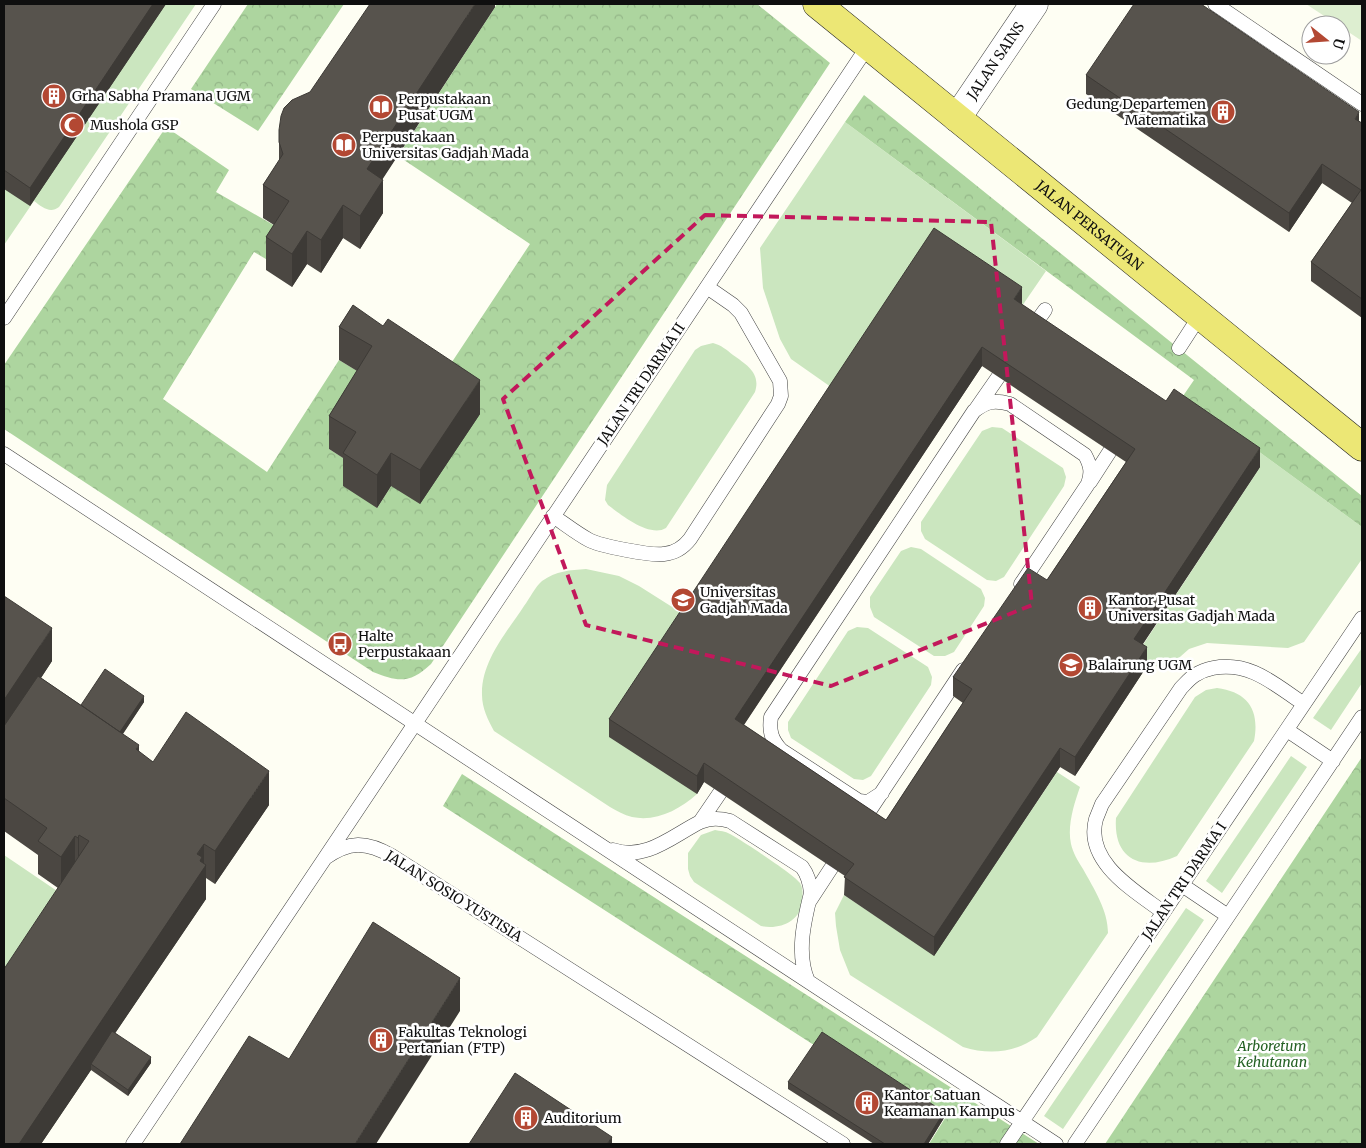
<svg xmlns="http://www.w3.org/2000/svg" width="1366" height="1148" font-family="Merriweather,serif">
<style>
.grass{fill:#cbe6bf}
.forest{fill:url(#forest-crowns)}
.pitch{fill:#ddeed0}
.lines{fill:none;stroke-linecap:round;stroke-linejoin:round}
.service-casing{stroke:#424242;stroke-width:15}
.minor-casing{stroke:#424242;stroke-width:29}
.primary-casing{stroke:#202020;stroke-width:29}
.service{stroke:#fff;stroke-width:14}
.minor{stroke:#fff;stroke-width:28}
.primary{stroke:#ece775;stroke-width:28}
.wall{fill:#4b4742;fill-rule:evenodd}
.shaded-wall{fill:#3d3a36}
.building{fill:#57534d;stroke:#3d3a36;fill-rule:evenodd}
.marked{fill:none;stroke:#c2185b;stroke-width:4;stroke-dasharray:10 6;stroke-linejoin:round}
.labels{text-anchor:middle;stroke-width:5;stroke-linejoin:round;paint-order:stroke}
.street-label{font-size:14px;fill:#0f0f0f;stroke:#fff}
.poi-label{font-size:14px;fill:#0f0f0f;stroke:#fff;text-anchor:start}
.park-label{font-size:14px;font-style:italic;fill:#256225;stroke:#fff}
</style>
<defs>
<pattern id="forest-crowns" width="20" height="18" patternUnits="userSpaceOnUse" patternTransform="scale(1.25)"><rect width="20" height="18" fill="#add59f"/><path d="M2 6a3 3 0 1 1 6 0M12 15a3 3 0 1 1 6 0" fill="none" stroke="#94b688"/></pattern>
</defs>
<rect width="100%" height="100%" fill="#fefef3"/>
<path class="grass" d="M4,4H196L59,207C50,214 42,207 34,201L4,245Z
M845,122L1046,271L1022,306L838,392L791,359L780,339L763,288L760,248Z
M713,343C721,345 727,350 733,355C747,365 761,373 755,392L666,528C650,538 621,515 608,505L605,500L607,485L695,350L701,346Z
M1183,396L1362,527V559L1304,642L1288,648L1207,643L1189,649L1164,671L1137,654L1260,467Z
M992,427L1002,428L1063,468L1066,477L1064,486L1004,577L996,581L987,580L925,539L921,531V522L982,431Z
M911,547L921,549L981,589L985,598L984,606L954,652L945,656H934L874,617L870,607V597L901,551Z
M586,569L619,576L639,586L688,617L697,794C679,810 656,822 632,817C624,815 617,811 610,807L494,731C488,720 482,708 482,695C481,661 507,632 524,606C530,598 535,587 542,581C556,571 570,570 586,569Z
M857,627L868,628L928,667L932,677L931,685L871,776L863,780L854,779L791,738L788,730V722L848,631Z
M1362,648V683L1331,730L1313,718Z
M1217,688C1248,692 1260,710 1254,741L1177,856C1142,872 1113,860 1116,818L1195,697L1206,690Z
M1291,756L1307,767L1222,893L1206,881Z
M1057,772L1080,787C1074,804 1067,826 1071,844C1073,853 1078,861 1083,869C1094,889 1108,910 1108,933L1037,1037C1014,1053 989,1055 963,1047L850,975L840,950L836,926L835,913L844,895L934,955Z
M715,830C720,831 725,831 730,834C740,839 796,876 800,883C803,888 803,895 802,902C800,922 779,930 761,926L694,882L690,876L688,869V853L701,835Z
M4,855L60,893L4,977Z
M1186,908L1204,920L1063,1129L1044,1116Z"/>
<path class="forest" d="M248,4H344L258,131L191,89Z
M497,4H757L830,63L431,664C410,684 398,682 373,672L4,429V365L166,127L229,170L216,192L289,234L271,262L254,252L163,399L267,472L339,360L372,380L329,449L356,466L377,508L391,486L446,371L530,244L398,156Z
M864,95L1362,496V527L1183,396L1194,380L845,122Z
M1362,757V1144H1105Z
M462,774L1039,1144H929L947,1115L944,1118L817,1047L443,806Z"/>
<path class="pitch" d="M1306,4H1362V41L1341,27V25H1338Z"/>
<g class="lines">
<defs>
<path id="service" d="M1215,4L1362,104
M4,318L214,4
M1030,331L1045,310
M1179,348L1201,314
M976,409L1008,363
M4,454L1056,1144
M1090,482L1110,451
M553,516C565,524 576,533 589,540C600,546 652,556 664,554C675,553 683,548 690,539L778,404L781,396L780,381L741,313L733,305L707,287
M1287,730L1333,761
M882,793L868,802L859,801L781,750C771,739 769,731 771,717L974,411C987,401 994,400 1010,404L1085,455C1091,466 1092,473 1088,484L1021,584
M700,822L730,778
M860,825L963,670
M613,850C646,861 672,836 700,822C711,818 719,818 730,821L802,867C808,875 810,882 811,893C804,921 796,954 808,981
M325,858L868,46
M1182,885L1228,916
M809,902L841,853
M1163,912C1135,891 1084,862 1096,819C1098,814 1100,809 1102,804L1181,688C1185,684 1190,678 1195,675C1200,672 1208,669 1213,668C1251,661 1275,685 1304,704
M133,1144L325,858C349,841 366,841 392,856L843,1144
M1007,1144L1362,618
M1075,1144L1362,717"/>
<g id="minor">
<path id="s1" d="M957,118L1034,4"/>
</g>
<g id="primary">
<path id="s2" d="M817,4L1362,447"/>
</g>
</defs>
<use href="#service" class="service-casing"/>
<use href="#minor" class="minor-casing"/>
<use href="#primary" class="primary-casing"/>
<use href="#service" class="service"/>
<use href="#minor" class="minor"/>
<use href="#primary" class="primary"/>
</g>
<path class="wall" d="M4,4H166L30,206L4,189Z
M495,4V7L382,179L383,213L360,249L343,238L321,273L307,264L292,287L266,270V237L274,225L263,218V185L279,161V130L310,92Z
M1086,75L1359,122L1362,123V318L1311,281V262L1352,203L1322,183L1289,232L1086,94Z
M353,305L480,414L420,504L391,486L377,508L343,486V458L329,449V416L357,371L339,360V327Z
M1022,305L1260,467L1143,644L1147,666L1075,776L1060,767L934,956L844,895L845,876L704,782L697,794L609,737V719ZM982,366L1126,462L1047,580L953,677V696L963,703L886,820L744,725Z
M4,596L52,661L41,678L81,705L144,702L123,734L139,752L153,762L269,805L215,884L206,878V899L115,1033L151,1063L128,1096L91,1070L41,1144H4L58,888L38,874V855L4,831Z
M788,1082L944,1118L928,1144H874L788,1089Z"/>
<path class="shaded-wall" d="M153,4H166L30,206V188Z
M475,4H495V7L367,203V169Z
M1359,112V131L1355,119Z
M1322,164V183L1289,232V213Z
M383,180V213L360,249V216Z
M343,205V238L321,273V240Z
M307,231V264L292,287V254Z
M1022,287V306L1014,299Z
M982,347V366L735,738V719Z
M480,380V414L420,504V470Z
M1260,448V467L1134,657V639Z
M391,453V486L377,508V475Z
M52,628V661L4,734V700Z
M1147,647V666L1075,776V757Z
M144,696V702L107,757V750Z
M139,745V778L136,749Z
M1060,748V767L934,956V937Z
M704,763V782L697,794V776Z
M269,771V805L215,884V851Z
M79,835V868L78,871V838Z
M75,836V869L61,890V857Z
M204,844V868L206,865V899L93,1066L91,1064V1070L41,1144H19Z
M460,978V1011L376,1144H355Z
M151,1057V1063L128,1096V1090Z
M944,1112V1118L928,1144H924Z
M612,1137V1144H607Z"/>
<path class="building" d="M4,4H153L30,188L4,170Z
M370,4H475L367,169L383,180L360,216L343,205L321,240L307,231L292,254L266,237L289,201L263,185L283,154L279,142V130L281,116L284,108L292,100L310,92Z
M1134,4H1201L1359,112L1355,119L1362,123V299L1311,262L1361,190L1322,164L1289,213L1086,75Z
M934,228L1022,287L1014,299L1166,401L1174,389L1260,448L1134,639L1147,647L1075,757L1060,748L934,937L844,877L854,864L704,763L697,776L609,719ZM982,347L1135,449L1047,580L1028,568L953,677L972,689L886,820L735,719Z
M353,305L383,326L388,319L480,380L420,470L391,453L377,475L343,453L356,432L329,416L372,346L339,327Z
M4,596L52,628L4,700Z
M105,669L144,696L120,732L81,705Z
M38,676L139,745L136,749L153,762L186,712L269,771L215,851L204,844L197,854L202,857L200,861L206,865L19,1144H4V969L89,841L79,835L78,838L75,836L61,857L38,841L47,828L4,798V726Z
M373,922L460,978L355,1144H180L249,1036L289,1059Z
M112,1031L151,1057L128,1090L91,1064Z
M822,1032L944,1112L924,1144H885L788,1082Z
M515,1073L612,1137L607,1144H469Z"/>
<path class="marked" d="M705,215L991,222L1032,605L831,686L586,625L503,399Z"/>
<defs>
<symbol id="building-disc" viewBox="-11 -11 22 22"><circle r="9.5" fill="#b34833" stroke="#fff"/><path d="M-4-6H4V6H1V3H-1V6H-4ZM-2.5-4.3h1.7v1.8h-1.7ZM.8-4.3h1.7v1.8H.8ZM-2.5-1h1.7V.8h-1.7ZM.8-1h1.7V.8H.8Z" fill="#fff"/></symbol>
<symbol id="library-disc" viewBox="-11 -11 22 22"><circle r="9.5" fill="#b34833" stroke="#fff"/><path d="M-6-4Q-3-5.5-.7-3.5V5Q-3 3-6 4ZM6-4Q3-5.5 .7-3.5V5Q3 3 6 4Z" fill="#fff"/></symbol>
<symbol id="mosque-disc" viewBox="-11 -11 22 22"><circle r="9.5" fill="#b34833" stroke="#fff"/><path d="M3.5-4.9A6 6 0 1 0 3.5 4.9A5 5 0 1 1 3.5-4.9Z" fill="#fff"/></symbol>
<symbol id="university-disc" viewBox="-11 -11 22 22"><circle r="9.5" fill="#b34833" stroke="#fff"/><path d="M0-5L7-2L0 1L-7-2ZM-4 1L0 2.5L4 1V4Q0 6-4 4Z" fill="#fff"/></symbol>
<symbol id="bus-disc" viewBox="-11 -11 22 22"><circle r="9.5" fill="#b34833" stroke="#fff"/><path d="M-5-6H5V4H4V6H2V4H-2V6H-4V4H-5ZM-3.5-4V0h7V-4ZM-3.5 1.2v1.5H-2V1.2ZM2 1.2v1.5H3.5V1.2Z" fill="#fff"/></symbol>
</defs>
<g fill-rule="evenodd">
<use href="#building-disc" x="40" y="82" width="28" height="28"/>
<use href="#library-disc" x="367" y="93" width="28" height="28"/>
<use href="#building-disc" x="1209" y="98" width="28" height="28"/>
<use href="#mosque-disc" x="58" y="111" width="28" height="28"/>
<use href="#library-disc" x="330" y="131" width="28" height="28"/>
<use href="#university-disc" x="669" y="586" width="28" height="28"/>
<use href="#building-disc" x="1076" y="594" width="28" height="28"/>
<use href="#bus-disc" x="326" y="630" width="28" height="28"/>
<use href="#university-disc" x="1057" y="651" width="28" height="28"/>
<use href="#building-disc" x="367" y="1026" width="28" height="28"/>
<use href="#building-disc" x="853" y="1089" width="28" height="28"/>
<use href="#building-disc" x="512" y="1104" width="28" height="28"/>
</g>
<g class="labels">
<g class="street-label">
<text dy="5" stroke="none"><textPath href="#s1" startOffset="69">JALAN SAINS</textPath></text>
<text dy="5" stroke="none"><textPath href="#s2" startOffset="351">JALAN PERSATUAN</textPath></text>
<text transform="translate(641 384) rotate(-56)" y="5">JALAN TRI DARMA II</text>
<text transform="translate(1184 881) rotate(-56)" y="5">JALAN TRI DARMA I</text>
<text transform="translate(454 896) rotate(32)" y="5">JALAN SOSIO YUSTISIA</text>
</g>
<g class="poi-label">
<text x="72" y="101">Grha Sabha Pramana UGM</text>
<text x="398" y="104">Perpustakaan<tspan x="398" dy="16">Pusat UGM</tspan></text>
<text x="1206" y="109" text-anchor="end">Gedung Departemen<tspan x="1206" dy="16">Matematika</tspan></text>
<text x="90" y="130">Mushola GSP</text>
<text x="362" y="142">Perpustakaan<tspan x="362" dy="16">Universitas Gadjah Mada</tspan></text>
<text x="700" y="597">Universitas<tspan x="700" dy="16">Gadjah Mada</tspan></text>
<text x="1108" y="605">Kantor Pusat<tspan x="1108" dy="16">Universitas Gadjah Mada</tspan></text>
<text x="358" y="641">Halte<tspan x="358" dy="16">Perpustakaan</tspan></text>
<text x="1088" y="670">Balairung UGM</text>
<text x="398" y="1037">Fakultas Teknologi<tspan x="398" dy="16">Pertanian (FTP)</tspan></text>
<text x="884" y="1100">Kantor Satuan<tspan x="884" dy="16">Keamanan Kampus</tspan></text>
<text x="544" y="1123">Auditorium</text>
</g>
<g class="park-label">
<text x="1272" y="1051">Arboretum<tspan x="1272" dy="16">Kehutanan</tspan></text>
</g>
</g>
<rect width="1366" height="1148" fill="none" stroke="#0f0f0f" stroke-width="10"/>
<g transform="translate(1326 40) rotate(107)"><circle r="24" fill="#ffffff" stroke="#9f9f9f"/>
<path d="M0-4L9 19L0 12L-9 19Z" fill="#b34833"/>
<text y="-8" font-size="14" font-weight="bold" text-anchor="middle" fill="#0f0f0f">U</text>
</g>
</svg>
